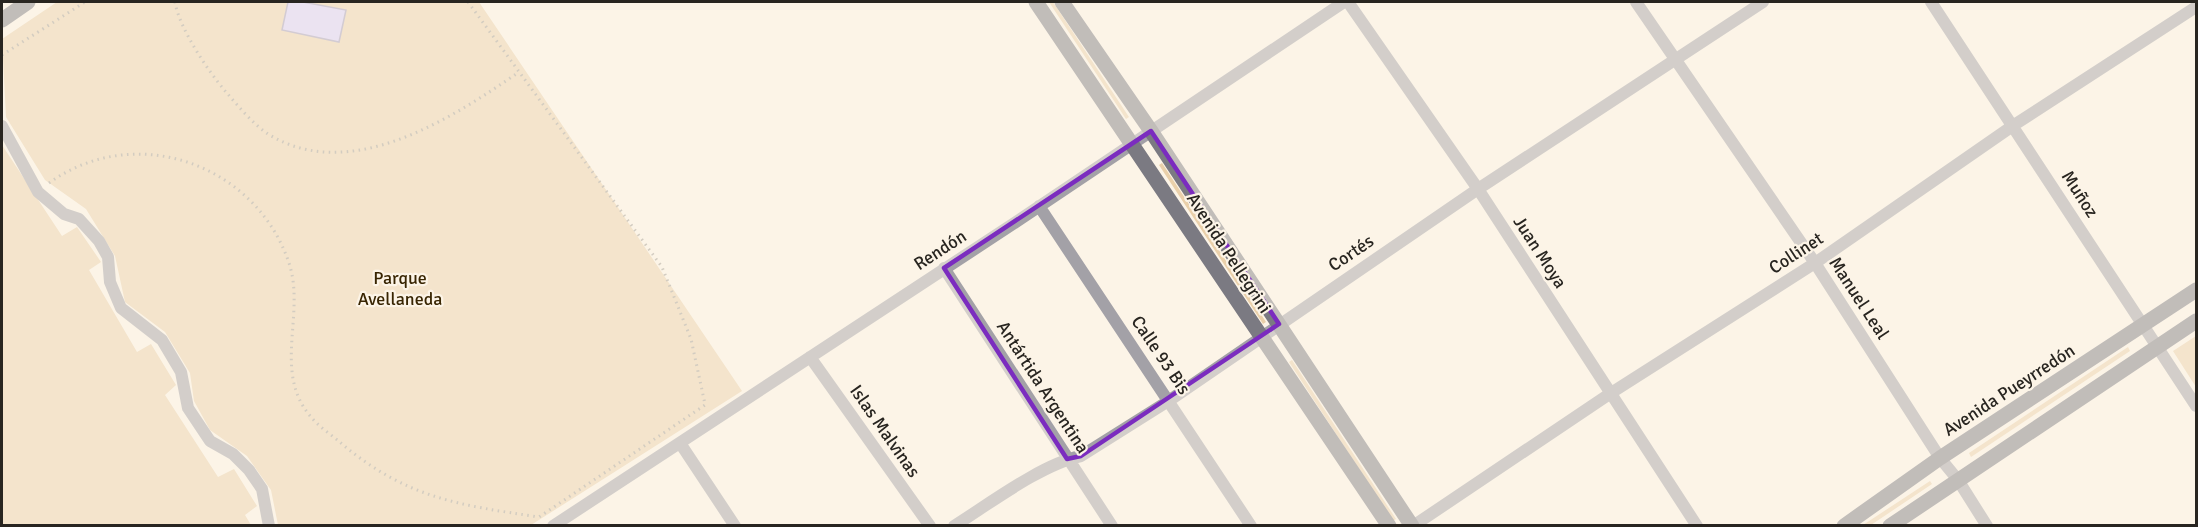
<svg xmlns="http://www.w3.org/2000/svg" width="2198" height="527" font-family="Signika,sans-serif">
<style>
.green{fill:#ead0aa}
.water{fill:#d8cefc;stroke:#a39bba;stroke-width:1.5}
.lines{fill:none;stroke-linecap:round;stroke-linejoin:round}
.path{stroke:#a29c92;stroke-width:3;stroke-dasharray:1.5 4.5;stroke-linecap:butt}
.street{stroke:#a3a1a7;stroke-width:12}
.secondary{stroke:#7b7a82;stroke-width:15}
.marked{fill:none;stroke:#7b2cbf;stroke-width:4.5;stroke-linejoin:round}
.labels{text-anchor:middle;stroke-width:4.5;stroke-linejoin:round;paint-order:stroke}
.street-label{font-size:18px;fill:#282520;stroke:#fcf4e7}
.park-label{font-size:18px;fill:#382502;stroke:#fcf4e7}
</style>
<rect width="100%" height="100%" fill="#fcf4e7"/>
<path class="green" d="M57,2H479L742,391L531,525H278L271,490L247,456L210,430L194,401L190,373L165,332L125,302L115,256L86,209L45,180L6,117L2,39Z
M1049,2H1053L1129,117L1126,119Z
M2,145L62,236L77,227L101,262L89,270L137,352L151,344L176,385L165,395L218,477L234,469L257,506L245,515L251,525H2Z
M1162,163L1266,322L1263,324L1159,165Z
M2196,336V387L2173,351Z
M2128,347L2130,351L1971,457L1969,453Z
M1292,360L1396,519L1393,521L1289,362Z
M1930,481L1932,484L1871,525H1863Z"/>
<path class="water" d="M288,2H303L346,10L339,42L282,30Z"/>
<g class="lines">
<path class="path" d="M175,2C179,28 208,71 226,92C239,107 252,123 268,134C350,185 452,118 519,72
M468,2L662,267L691,339L705,404
M2,55L85,2
M49,183C135,121 256,164 289,263C306,314 272,372 311,417C319,427 332,435 342,444C407,498 458,505 539,517L705,405"/>
<path class="street" d="M1348,2L1478,189L1697,526
M1636,2L1815,263L1940,458L1958,480L1987,526
M1931,2L2196,406
M2,126L38,192L64,214L79,219L99,241L108,257L110,282L121,308L162,340L181,372L188,408L210,441L233,454L249,470L262,489L269,526
M1039,206L1251,526
M944,268L1112,526
M810,357L930,526
M680,443L735,526
M553,526L1016,222L1344,2
M954,526C989,504 1042,464 1081,456L1170,400L1478,189L1763,2
M1413,526L1611,393L1815,263L2014,125L2196,7"/>
<path class="secondary" d="M1036,2L1389,526
M1062,2L1151,131L1412,526
M2,20L28,2
M1844,526L1940,458L2196,290
M1890,526L2196,321"/>
</g>
<path d="M0 0H2198V527H0ZM1151,131L1279,324L1081,456L1067,459L944,268Z" fill="#fcf4e7" fill-opacity=".55" fill-rule="evenodd"/>
<path class="marked" d="M1151,131L1279,324L1081,456L1067,459L944,268Z"/>
<g class="labels">
<g class="street-label">
<text transform="translate(2080 194) rotate(57)" y="6">Muñoz</text>
<text transform="translate(940 250) rotate(-33)" y="6">Rendón</text>
<text transform="translate(1540 252) rotate(57)" y="6">Juan Moya</text>
<text transform="translate(1229 253) rotate(57)" y="6">Avenida Pellegrini</text>
<text transform="translate(1351 253) rotate(-34)" y="6">Cortés</text>
<text transform="translate(1796 253) rotate(-33)" y="6">Collinet</text>
<text transform="translate(1859 298) rotate(57)" y="6">Manuel Leal</text>
<text transform="translate(1161 355) rotate(56)" y="6">Calle 93 Bis</text>
<text transform="translate(1043 387) rotate(57)" y="6">Antártida Argentina</text>
<text transform="translate(2009 390) rotate(-33)" y="6">Avenida Pueyrredón</text>
<text transform="translate(885 431) rotate(55)" y="6">Islas Malvinas</text>
</g>
<g class="park-label">
<text x="400" y="284">Parque<tspan x="400" dy="21">Avellaneda</tspan></text>
</g>
</g>
<rect width="2198" height="527" fill="none" stroke="#282520" stroke-width="6"/>
</svg>
